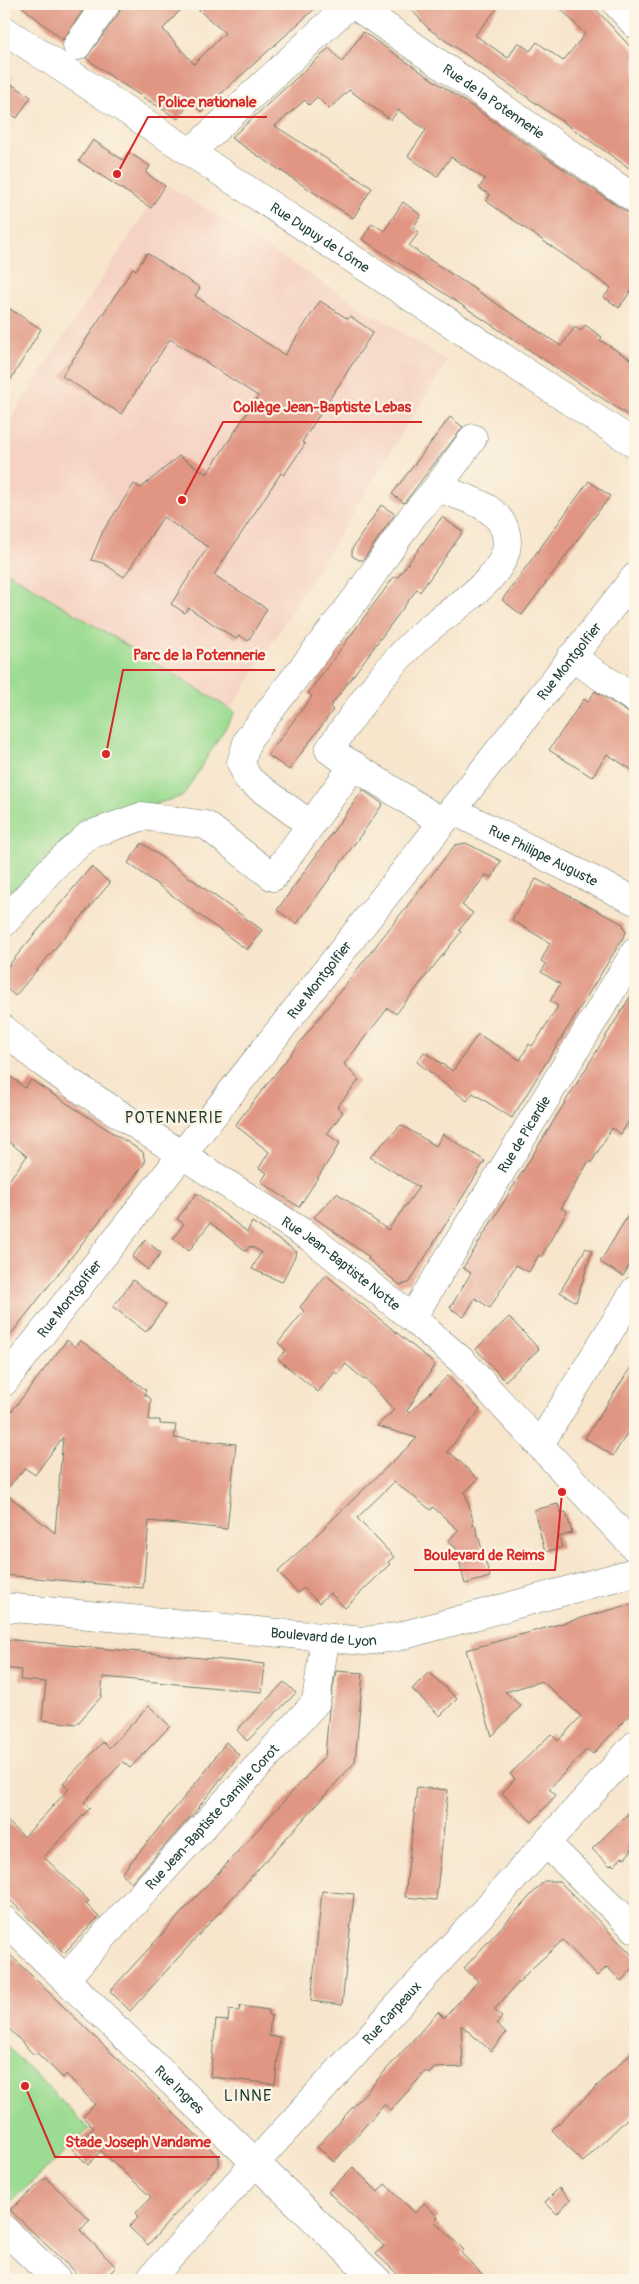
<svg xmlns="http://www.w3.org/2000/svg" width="639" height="2284" font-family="Pangolin,sans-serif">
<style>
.built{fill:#f5d2c3}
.green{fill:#9cdc92;stroke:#5e8c63}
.building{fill:#e09683;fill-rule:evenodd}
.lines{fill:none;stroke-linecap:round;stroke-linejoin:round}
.minor-casing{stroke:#6b7869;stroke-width:29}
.minor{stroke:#fff;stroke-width:28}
.labels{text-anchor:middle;stroke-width:4.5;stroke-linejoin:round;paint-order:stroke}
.street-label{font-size:14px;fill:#1f3d34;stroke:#fcf5e5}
.quarter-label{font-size:16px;letter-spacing:1px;fill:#1f3d34;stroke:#fcf5e5}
.leader{fill:none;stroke:#d62828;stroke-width:2}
.callout-dot{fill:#d62828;stroke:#fcf5e5;stroke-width:2}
.callout-label{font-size:15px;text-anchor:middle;font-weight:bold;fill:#d62828;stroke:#fcf5e5;stroke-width:4.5;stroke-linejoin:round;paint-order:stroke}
</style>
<rect width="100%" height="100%" fill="#fcf5e5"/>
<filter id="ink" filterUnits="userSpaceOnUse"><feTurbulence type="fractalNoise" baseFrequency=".02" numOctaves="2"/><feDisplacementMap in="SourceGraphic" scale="10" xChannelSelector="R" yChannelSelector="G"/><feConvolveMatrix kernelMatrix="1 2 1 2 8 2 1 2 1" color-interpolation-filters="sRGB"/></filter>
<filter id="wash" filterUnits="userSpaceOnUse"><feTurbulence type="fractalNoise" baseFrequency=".0096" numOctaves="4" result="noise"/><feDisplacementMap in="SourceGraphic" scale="20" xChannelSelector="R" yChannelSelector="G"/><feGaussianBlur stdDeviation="1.12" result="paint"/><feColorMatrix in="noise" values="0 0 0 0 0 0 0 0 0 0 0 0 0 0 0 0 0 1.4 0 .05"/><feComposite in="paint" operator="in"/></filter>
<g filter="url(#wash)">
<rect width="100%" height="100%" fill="#f7e5cc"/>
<path class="built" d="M4,51L12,56L4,69L14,76L4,93Z
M164,183L447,361L230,710L4,570V429Z"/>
<path class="green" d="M4,570L235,712L183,796L101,820L4,913Z
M4,2043L89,2129L4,2208Z"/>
<g id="blocks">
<path class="building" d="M19,4H87L63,40Z
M121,4H186L163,29L194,64L225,33L192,4H320L201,112L191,101L178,119L116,80L86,58L119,13Z
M406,4H501L475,35L508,58L518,42L530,51L537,42L563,61L585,34L556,4H591L635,52V172L429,29Z
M363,32L635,218V285L619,308L604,297L611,288L486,201L490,195L479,188L485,179L451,157L437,177L408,156L426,130L398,110L391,120L349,90L329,109L317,97L309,105L305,100L275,126L372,188L353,218L231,138L329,48L342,62Z
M4,79L31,97L17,118L4,110Z
M93,140L123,160L128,152L150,166L146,173L165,186L151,208L79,161Z
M403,202L421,215L413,228L419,232L409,246L561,346L575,327L581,331L585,325L602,337L600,340L635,362V420L362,239L372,223L384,231Z
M147,253L200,288L195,296L285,355L320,301L348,319L350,316L373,332L302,442L305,444L284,475L281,473L214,575L267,609L248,641L239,635L236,639L189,608L185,613L171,604L208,547L163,517L124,577L103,563L91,560L103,531L134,484L141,488L179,456L207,474L258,396L170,339L121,414L62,376L133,268L136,270Z
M4,305L41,329L4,391Z
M450,417L463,427L404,503L392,494Z
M589,481L610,496L522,615L502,600Z
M381,505L395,514L363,560H359L352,556V549Z
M442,517L463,532L420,592L417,589L330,707L333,710L289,770L268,755L312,696L308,693L394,577H398Z
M595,691L635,717V772L607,754L592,777L549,750L584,699L588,702Z
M363,790L383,804L297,924L277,910Z
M142,843L262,930L247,950L128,863Z
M466,843L501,861L492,878L486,875L462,905L473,913L459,930L461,932L396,1014L388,1008L344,1064L359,1080L337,1107L343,1112L327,1134L340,1143L299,1207L261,1182L267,1173L259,1168L269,1152L235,1125L455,845Z
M91,867L110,883L15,996L4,986V971Z
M536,879L623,924L626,933L512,1118L473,1093L467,1101L417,1062L424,1052L453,1071L478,1034L520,1060L529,1044L532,1046L538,1038L558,1006L550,1001L560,984L541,972L546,964L541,961L550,943L512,920Z
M635,989V1111L621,1134L612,1128L591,1163L589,1161L561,1208L567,1211L541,1257L539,1255L529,1272L516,1265L490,1308L475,1298L464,1317L450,1308L471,1273L463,1268Z
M4,1071L25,1088L31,1080L116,1135L143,1152L145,1163L4,1343V1187L27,1156L4,1138Z
M401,1125L436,1146L443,1134L485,1161L409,1283L400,1285L368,1259L369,1257L314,1217L337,1193L388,1230L419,1187L370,1157Z
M197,1193L247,1232L252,1222L297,1252L282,1282L252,1269L261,1252L250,1246L246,1251L210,1223L189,1251L173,1238L184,1224L177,1219Z
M635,1204V1256L623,1276L600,1262Z
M145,1240L161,1253L148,1270L132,1257Z
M586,1248L592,1251L576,1302L560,1292Z
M326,1275L435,1364L407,1411L409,1413L448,1376L480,1410L447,1452L453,1455L478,1479L465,1492L474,1524L472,1526L475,1525L490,1577L465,1584L456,1548L448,1542L458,1530L433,1507L431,1510L394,1482L357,1518L394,1557L388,1562L390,1564L345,1608L330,1593L319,1603L304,1588L298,1593L278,1572L417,1438L377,1426L394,1410L366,1379L364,1380L346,1364L338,1374L335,1372L318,1392L278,1359L286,1350L278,1343L304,1311L300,1307Z
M133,1280L166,1305L146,1332L113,1307Z
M509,1317L539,1349L505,1381L476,1349Z
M67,1340L75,1347L80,1340L146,1390L144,1394L151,1399L149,1420H160V1424L176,1425L174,1438L236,1444L227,1529L149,1521L143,1588L4,1575V1421ZM63,1437L55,1533L4,1492L25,1468L35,1475Z
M635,1361V1421L613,1456L585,1438Z
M558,1504L561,1513L566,1512L572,1533L559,1537L562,1547L545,1552L534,1510Z
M635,1603V1709L593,1754L587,1749L549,1789L556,1795L532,1822L502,1793L515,1779L510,1774L551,1734L558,1741L581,1716L542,1681L505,1692L521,1706L492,1736L466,1650Z
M4,1639L265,1664L262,1692L103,1677L101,1697L77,1724L42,1720L46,1682L20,1680L21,1670L4,1668Z
M336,1671L363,1673L355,1762L130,2011L110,1991L325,1756L329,1709Z
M429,1672L457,1699L440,1716L412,1689Z
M284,1682L296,1693L247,1741L237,1730Z
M149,1706L170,1726L130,1768L123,1762L84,1802L90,1808L44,1857L89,1901L86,1904L99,1917L64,1953L4,1894V1818L24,1837L69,1789L63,1783L103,1742L109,1748Z
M226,1742L239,1755L195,1812L131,1883L122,1873L200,1778Z
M417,1787L448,1790L436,1900L405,1897Z
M635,1807V1841L631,1845L632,1850L625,1858L622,1857L614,1866L612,1864L610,1866L592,1849Z
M544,1881H559L635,1958V1966L621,1981L607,1967L597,1976L563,1940L529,1971L494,2010L502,2017L497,2023L506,2033L491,2051L461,2025L463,2067L434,2068L429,2074L426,2071L391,2110L384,2104L334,2162L317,2147L438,2012L444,2018L478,1981L464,1968Z
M322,1891L354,1894L342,2005L311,2001Z
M4,1949L219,2157V2165L148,2245L129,2227L138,2218L136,2213L151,2197L101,2151L88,2165L71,2148L94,2128L83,2117L95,2104L66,2074L63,2078L36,2052L34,2055L4,2023Z
M240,2006L269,2010V2015H271L269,2036L280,2037L275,2084L210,2077L216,2020L228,2021L229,2010L239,2011Z
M635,2049V2111L583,2162L552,2130Z
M353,2167L378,2192L385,2184L415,2213L424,2203L438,2217L434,2221L464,2250L461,2253L488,2280H404L376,2254L384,2246L328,2192Z
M46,2178L90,2220L80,2230L116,2267L103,2280H83L10,2210Z
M559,2188L570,2200L557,2214L545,2202Z"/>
</g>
</g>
<g filter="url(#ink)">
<use href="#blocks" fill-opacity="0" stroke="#6b7869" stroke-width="1"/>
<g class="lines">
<defs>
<g id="minor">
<path id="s1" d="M353,4L635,199"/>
<path d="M617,4L635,24"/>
<path id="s2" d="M4,30L635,444"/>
<path d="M77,46L106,4"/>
<path d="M191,152L350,4"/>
<path d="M437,488C463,498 506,505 507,542C507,575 457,606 433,625C390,660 360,705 329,750L442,822"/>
<path d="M571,657L635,699"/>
<path id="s3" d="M452,810L635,901"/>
<path d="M311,825L248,779L241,763L248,739L357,597L412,517L437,488L473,438"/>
<path d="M4,923L51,869L89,835L143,816L206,825L273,877L354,765"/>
<path id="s4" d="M4,1029L39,1060L68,1081L311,1238L412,1318L462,1361L635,1548"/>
<path id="s5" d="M412,1318L635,952"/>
<path id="s6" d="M4,1382L635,577"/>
<path d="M540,1444L635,1290"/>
<path id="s7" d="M4,1607L364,1641L397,1637L635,1572"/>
<path d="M546,1843L635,1929"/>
<path id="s8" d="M4,1920L377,2280"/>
<path id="s9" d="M65,1979L316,1702L325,1639"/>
<path d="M4,2229L57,2280"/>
<path id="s10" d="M149,2280L635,1745"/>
</g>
</defs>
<use href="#minor" class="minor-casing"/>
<use href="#minor" class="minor"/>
</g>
</g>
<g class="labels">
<g class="street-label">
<text dy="5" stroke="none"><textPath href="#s1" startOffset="171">Rue de la Potennerie</textPath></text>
<text dy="5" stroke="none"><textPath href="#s2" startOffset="378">Rue Dupuy de Lôme</textPath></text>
<text dy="5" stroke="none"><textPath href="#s6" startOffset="916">Rue Montgolfier</textPath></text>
<text dy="5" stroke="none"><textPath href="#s3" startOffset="102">Rue Philippe Auguste</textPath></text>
<text dy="5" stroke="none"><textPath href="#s6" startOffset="511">Rue Montgolfier</textPath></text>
<text dy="5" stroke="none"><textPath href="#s5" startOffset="215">Rue de Picardie</textPath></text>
<text dy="5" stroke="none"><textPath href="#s4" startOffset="411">Rue Jean-Baptiste Notte</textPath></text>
<text dy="5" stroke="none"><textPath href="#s6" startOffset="106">Rue Montgolfier</textPath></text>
<text dy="5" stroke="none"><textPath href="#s7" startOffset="321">Boulevard de Lyon</textPath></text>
<text dy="5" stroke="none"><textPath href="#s9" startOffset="219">Rue Jean-Baptiste Camille Corot</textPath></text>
<text dy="5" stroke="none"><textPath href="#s10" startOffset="361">Rue Carpeaux</textPath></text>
<text dy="5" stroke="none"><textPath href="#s8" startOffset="244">Rue Ingres</textPath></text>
</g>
<g class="quarter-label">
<text x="174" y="1123">POTENNERIE</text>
<text x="248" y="2101">LINNE</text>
</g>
</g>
<path class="leader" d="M117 174L148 117H267M182 500L223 422H422M106 754L123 670H275M562 1492L555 1570H414M25 2086L55 2157H220"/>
<g class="callout-dot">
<circle cx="117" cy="174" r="5"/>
<circle cx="182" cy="500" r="5"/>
<circle cx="106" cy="754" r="5"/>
<circle cx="562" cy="1492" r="5"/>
<circle cx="25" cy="2086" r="5"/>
</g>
<g class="callout-label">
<text x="207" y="107">Police nationale</text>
<text x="322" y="412">Collège Jean-Baptiste Lebas</text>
<text x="199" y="660">Parc de la Potennerie</text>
<text x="484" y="1560">Boulevard de Reims</text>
<text x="138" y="2147">Stade Joseph Vandame</text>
</g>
<rect width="639" height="2284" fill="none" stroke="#fcf5e5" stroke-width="20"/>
</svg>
